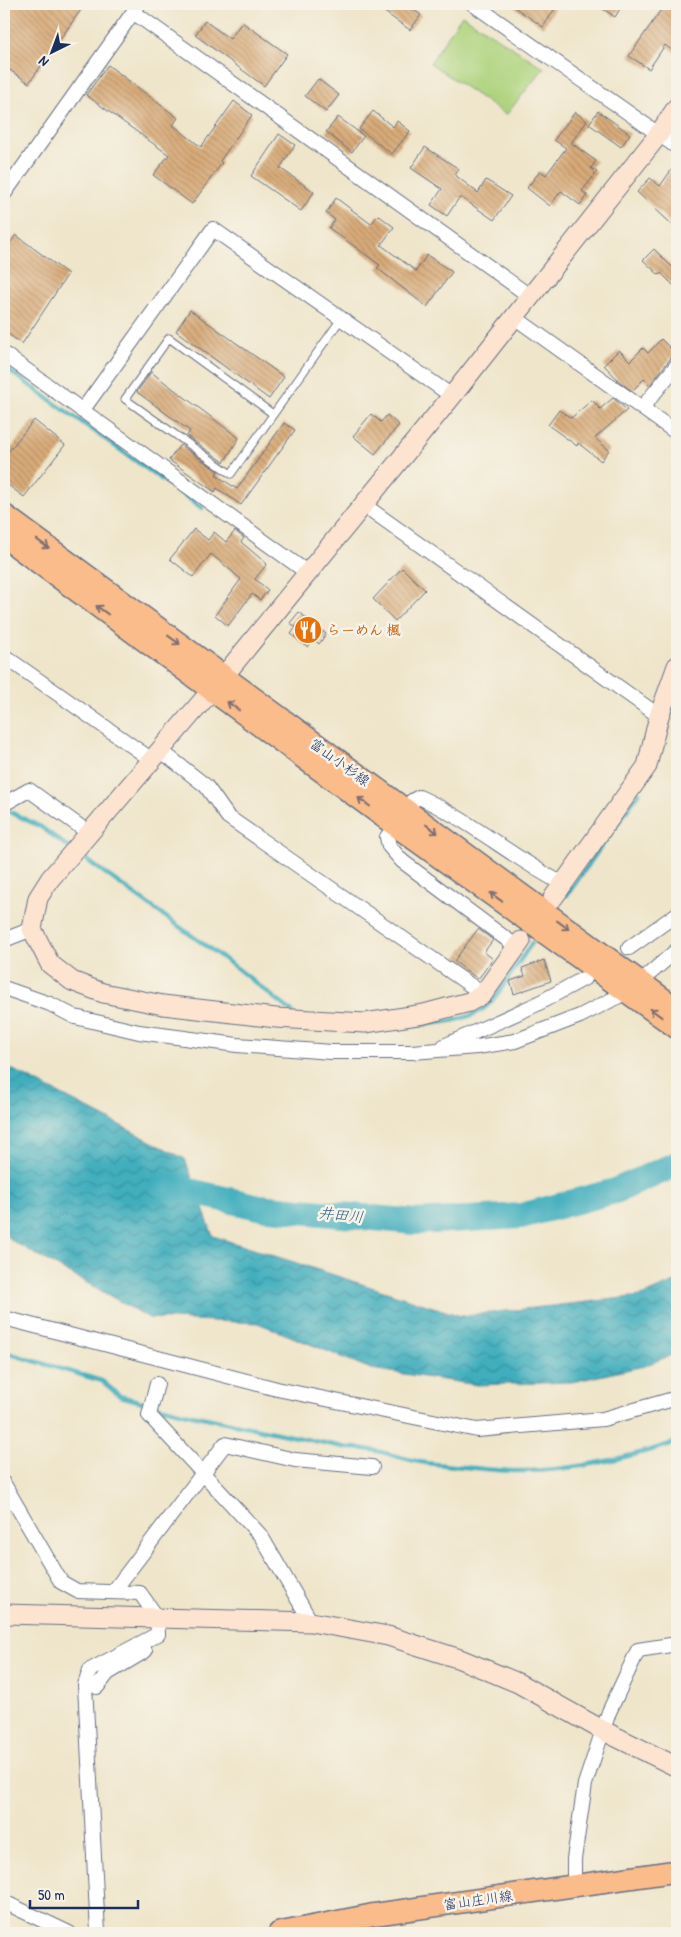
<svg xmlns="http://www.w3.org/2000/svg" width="681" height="1937" font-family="'Patrick Hand','Klee One',sans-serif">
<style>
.green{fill:#aed37d;stroke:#64816e}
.water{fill:url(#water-waves);stroke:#2e6e8e}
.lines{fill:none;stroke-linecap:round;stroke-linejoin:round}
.stream{stroke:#40aebd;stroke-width:4.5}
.river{stroke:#40aebd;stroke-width:26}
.building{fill:url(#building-back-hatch)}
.lane-casing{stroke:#656f84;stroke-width:9}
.street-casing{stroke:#656f84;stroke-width:16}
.secondary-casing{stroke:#656f84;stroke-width:21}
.primary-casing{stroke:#656f84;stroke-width:24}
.lane{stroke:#fff;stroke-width:7}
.street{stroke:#fff;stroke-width:14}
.secondary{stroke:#fde4d1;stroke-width:19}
.primary{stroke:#fabc8b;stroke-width:21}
.oneway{stroke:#7f6e72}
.labels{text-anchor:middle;stroke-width:5;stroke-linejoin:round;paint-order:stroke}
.food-label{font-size:14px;font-weight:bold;fill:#c56008;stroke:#f7f3e8;text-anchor:start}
.street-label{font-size:14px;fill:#1b2f5e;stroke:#f7f3e8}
.water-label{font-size:15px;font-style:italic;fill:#285b7f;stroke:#f7f3e8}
</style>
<defs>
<pattern id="water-waves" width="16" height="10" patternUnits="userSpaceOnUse" patternTransform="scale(1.25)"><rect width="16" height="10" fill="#40aebd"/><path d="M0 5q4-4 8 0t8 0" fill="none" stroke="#358e9d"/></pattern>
<pattern id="building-back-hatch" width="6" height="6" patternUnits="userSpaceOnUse" patternTransform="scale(1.25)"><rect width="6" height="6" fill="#d9ab79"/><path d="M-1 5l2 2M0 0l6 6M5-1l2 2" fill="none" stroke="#af8c66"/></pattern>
</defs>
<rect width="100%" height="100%" fill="#f7f3e8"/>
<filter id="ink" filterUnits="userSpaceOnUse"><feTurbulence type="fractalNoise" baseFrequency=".02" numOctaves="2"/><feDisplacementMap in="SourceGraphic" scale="10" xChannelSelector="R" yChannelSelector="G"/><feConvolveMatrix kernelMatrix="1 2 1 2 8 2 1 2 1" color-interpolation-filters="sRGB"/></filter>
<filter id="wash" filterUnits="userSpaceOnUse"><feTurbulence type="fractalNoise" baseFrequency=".0096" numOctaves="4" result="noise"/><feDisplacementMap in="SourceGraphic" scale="20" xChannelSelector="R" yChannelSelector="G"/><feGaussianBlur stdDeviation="1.12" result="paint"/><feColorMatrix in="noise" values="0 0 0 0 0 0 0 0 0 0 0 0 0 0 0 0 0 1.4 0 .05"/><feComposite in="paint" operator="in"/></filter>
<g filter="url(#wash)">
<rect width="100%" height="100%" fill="#efe5ca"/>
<path class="green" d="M462,15L544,68L506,115L430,63Z"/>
<path class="water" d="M4,1065L185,1159L213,1236L461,1316L641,1296L677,1281V1353L644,1366L572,1382L477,1385L371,1369L258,1323L149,1318L14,1242L4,1233Z"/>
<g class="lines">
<path class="stream" d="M4,367L202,508
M663,738L672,704
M4,809L41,827L71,849
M77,853L238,969L292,1012
M567,895L639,793
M404,1026C428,1024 471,1023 489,1004C504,988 518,962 532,943
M4,1352L102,1381L120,1396L183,1413L348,1448C376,1447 399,1459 426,1463C455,1466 485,1470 513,1471C568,1472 625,1459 677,1442"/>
<path class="river" d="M163,1185L259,1207L415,1222L521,1216L615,1191L677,1164"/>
</g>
<g id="blocks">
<path class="building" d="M4,4H85L29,83L4,66Z
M373,4H405L421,15L410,30Z
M510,4H558L543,27Z
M596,4H623L615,17Z
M665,4H677V54L665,45L649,69L629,56Z
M205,21L230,39L242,22L287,54L264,86L195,35Z
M108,65L178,118L173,125L201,147L234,101L252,115L220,161L222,163L192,204L153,175L169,155L86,95Z
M318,79L339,95L326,112L305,96Z
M373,111L393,127L397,121L410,131L392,154L359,129Z
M598,111L630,134L621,147L589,124Z
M575,112L587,121L571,143L596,161L591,168L597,172L582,191L587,195L580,205L561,191L550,206L527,188L540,171L546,175L566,148L554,140Z
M338,117L364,136L352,152L326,132Z
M279,134L295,145L280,168L314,192L301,211L251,176Z
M425,147L459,169L455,175L478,193L486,180L511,196L494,220L462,198H459L447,216L431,205L442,189L411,168Z
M677,162V229L637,192L650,178L660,186Z
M336,198L371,224L378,215L394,227L381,245L416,271L427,255L452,272L427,307L377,268L380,265L329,228L335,220L326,213Z
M16,235L68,274L22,344L4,331V251Z
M654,249L677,272V289L661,273L659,275L643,260Z
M190,310L284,377L269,399L176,331Z
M661,339L677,355L670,359L650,385L644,379L632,391L621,383L604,365L619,350L630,361L643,348L648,353Z
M151,372L239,438L224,462L187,436L190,431L137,392Z
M613,398L627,410L595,438L609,450L601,461L578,443L577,446L548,425L559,410L571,418L592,400L600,409Z
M371,414L381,422L387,415L399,425L375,454L353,436Z
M34,420L65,445L24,497L4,482V457Z
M284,423L295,430L241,505L217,488L215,492L169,460L180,445L218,471L216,475L237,489Z
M194,529L208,540L214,532L226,542L235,531L244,538L241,542L267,564L255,579L268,590L260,600L252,594L228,626L215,615L241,579L211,554L193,577L170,559Z
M402,568L425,590L395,621L373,599Z
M299,612L326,634L319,644L314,640L308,647L291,634L296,627L290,623Z
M478,929L493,940L484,952L493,959L478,979L454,961Z
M544,960L551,981L514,994L510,981L525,976L522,968Z"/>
</g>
</g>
<g filter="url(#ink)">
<use href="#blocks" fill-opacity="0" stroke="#656f84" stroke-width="1"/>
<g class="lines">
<defs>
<path id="lane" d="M273,414L169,338L125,399L231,474L341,319"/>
<path id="street" d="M473,4L677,147
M133,12L531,297
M4,194L139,4
M514,317L677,433
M4,354L308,573
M642,408L677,365
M82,411L213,229L452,396
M364,505L659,716
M4,656L152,760
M160,750L206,786L228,817L483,994
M4,804L29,790L89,833
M406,810L412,801L419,797C470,820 513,858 563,884
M396,826L387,837L389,846L402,861L517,947
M4,940L32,929
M629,948L677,914
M640,982L677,950
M4,988L50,1004L75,1017L139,1032L237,1045L331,1052H412L477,1047L515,1041L580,1016L627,992
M444,1046L535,1005L585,978
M4,1318L277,1389L477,1430L603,1419L677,1398
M157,1384L149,1415L261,1536L311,1622
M4,1484L61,1582L77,1591L140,1593L157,1617L158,1634L90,1670L85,1685L98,1933
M113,1592L225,1444L295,1460L372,1467
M97,1687L108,1673L145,1651
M574,1886V1859L585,1784L609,1712L638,1650L677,1644
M4,1902L69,1933"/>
<path id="secondary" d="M553,898L647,766L659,716L677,666
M521,941L483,994L469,1002L424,1014L365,1023L276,1018L163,1005L103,993L72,981L50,964L32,929L38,898L50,879L223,677L452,396L659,134L677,107
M4,1614L311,1622L388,1636L460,1659L518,1683L604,1731L677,1767"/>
<path id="primary" d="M4,515L677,1009
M4,537L396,826L677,1028
M279,1933L371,1915L677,1871"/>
</defs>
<use href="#lane" class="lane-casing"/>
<use href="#street" class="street-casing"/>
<use href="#secondary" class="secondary-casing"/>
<use href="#primary" class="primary-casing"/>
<use href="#lane" class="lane"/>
<use href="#street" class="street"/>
<use href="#secondary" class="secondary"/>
<use href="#primary" class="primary"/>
</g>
<defs><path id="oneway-shaft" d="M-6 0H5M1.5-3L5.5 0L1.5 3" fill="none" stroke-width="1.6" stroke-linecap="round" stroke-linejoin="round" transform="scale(1.25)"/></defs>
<g class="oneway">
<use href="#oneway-shaft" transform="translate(43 544) rotate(36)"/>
<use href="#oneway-shaft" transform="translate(102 610) rotate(-144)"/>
<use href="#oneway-shaft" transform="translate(174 640) rotate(36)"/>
<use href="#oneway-shaft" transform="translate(233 706) rotate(-144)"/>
<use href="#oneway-shaft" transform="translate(364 802) rotate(-144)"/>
<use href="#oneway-shaft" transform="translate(432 829) rotate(36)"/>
<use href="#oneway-shaft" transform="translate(496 897) rotate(-144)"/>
<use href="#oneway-shaft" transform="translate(563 925) rotate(36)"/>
<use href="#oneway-shaft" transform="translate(656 1013) rotate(-144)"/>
</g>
</g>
<defs>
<symbol id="restaurant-disc" viewBox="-11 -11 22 22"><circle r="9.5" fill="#e8710a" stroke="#f7f3e8"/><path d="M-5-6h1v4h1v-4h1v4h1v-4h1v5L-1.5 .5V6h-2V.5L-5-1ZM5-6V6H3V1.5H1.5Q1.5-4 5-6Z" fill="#fff"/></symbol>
</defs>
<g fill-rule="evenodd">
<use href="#restaurant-disc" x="292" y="614" width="32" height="32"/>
</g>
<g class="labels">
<g class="food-label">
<text x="327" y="635">らーめん 楓</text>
</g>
<g class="street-label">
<text transform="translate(340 762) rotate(36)" y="5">富山小杉線</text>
<text transform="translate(478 1900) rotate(-8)" y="5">富山庄川線</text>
</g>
<g class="water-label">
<text transform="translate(341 1215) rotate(6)" y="5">井田川</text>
</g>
</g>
<rect width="681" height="1937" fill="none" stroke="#f7f3e8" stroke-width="20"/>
<g transform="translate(52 52) rotate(222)" stroke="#f7f3e8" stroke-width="4" paint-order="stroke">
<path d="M0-4L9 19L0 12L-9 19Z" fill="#1b2f5e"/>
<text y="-8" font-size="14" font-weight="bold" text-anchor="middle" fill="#1b2f5e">N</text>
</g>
<path d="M30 1900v8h108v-8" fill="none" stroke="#1b2f5e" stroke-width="2.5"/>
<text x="38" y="1900" font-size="15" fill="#1b2f5e" stroke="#f7f3e8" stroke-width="4" paint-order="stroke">50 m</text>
</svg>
